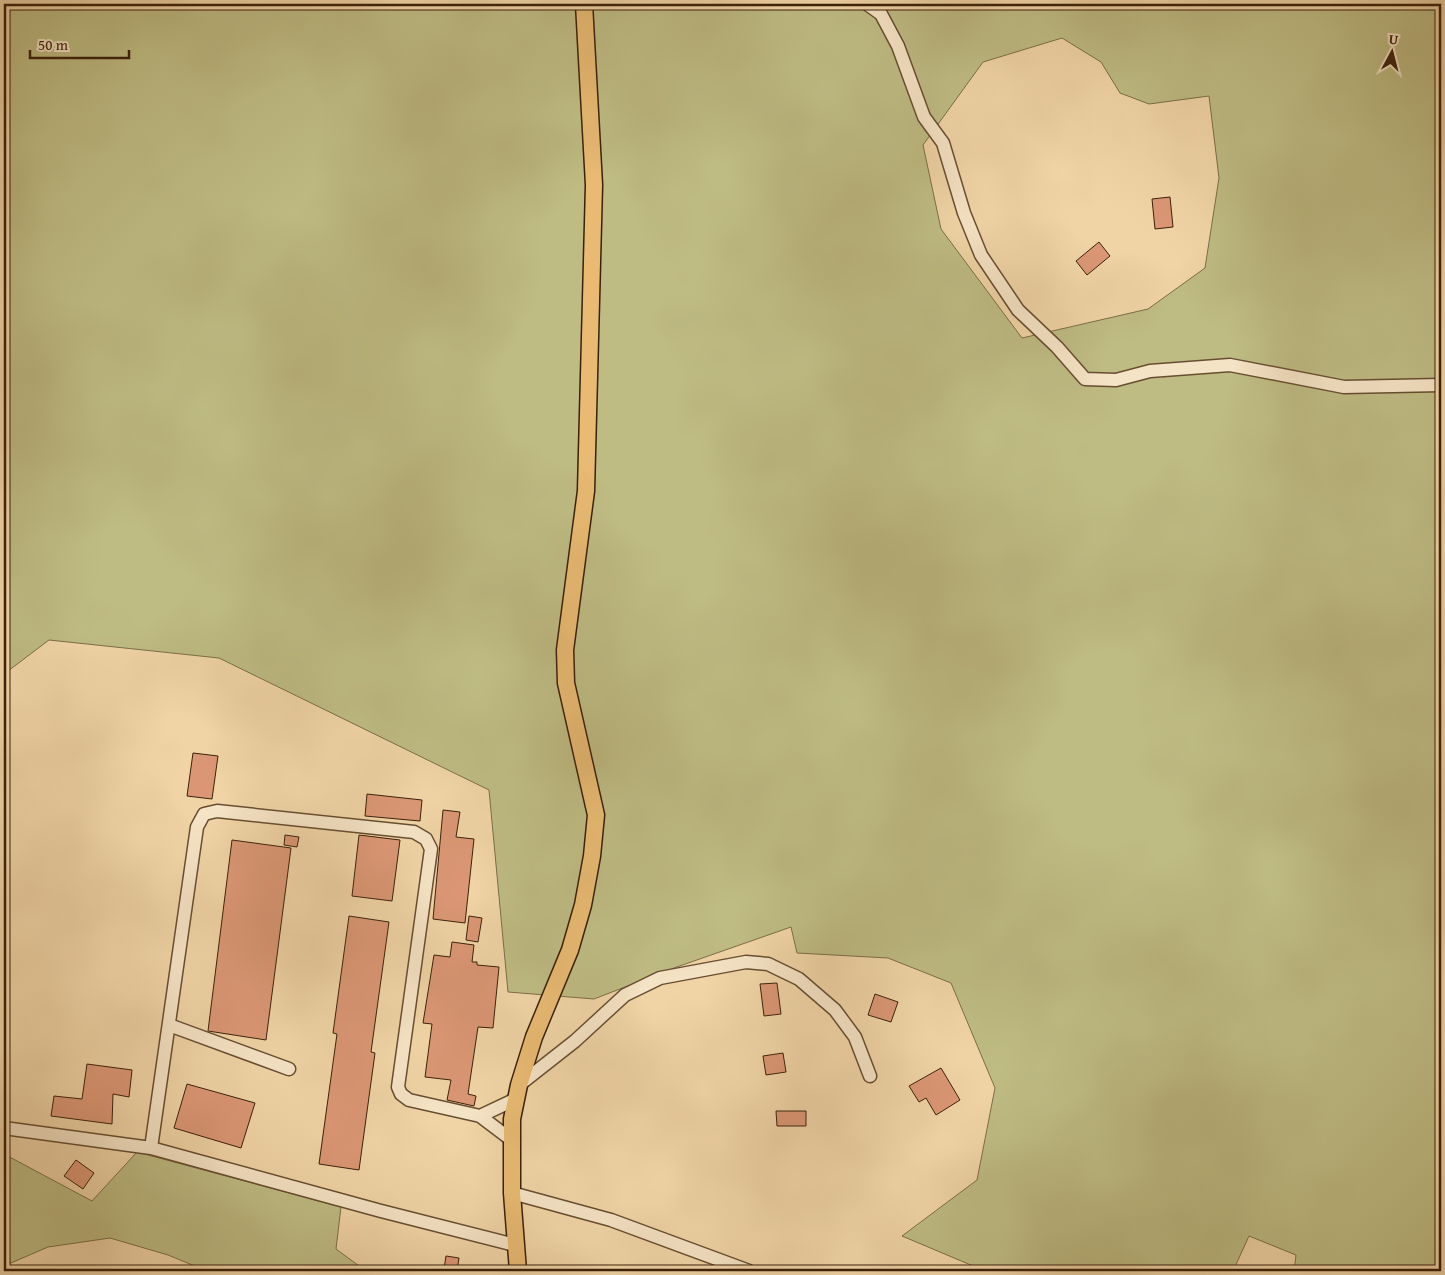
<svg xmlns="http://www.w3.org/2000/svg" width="1445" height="1275" font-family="'Gentium Book Plus',serif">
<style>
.green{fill:#bebb83;stroke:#7c6e46;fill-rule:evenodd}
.building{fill:#db9775;stroke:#3b210a}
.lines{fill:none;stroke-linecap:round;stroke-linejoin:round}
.minor-casing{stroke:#684e31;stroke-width:15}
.major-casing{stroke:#3b210a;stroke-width:19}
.minor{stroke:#f5e3c5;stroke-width:12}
.major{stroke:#e8ba73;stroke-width:16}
</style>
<rect width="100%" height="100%" fill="#f0d4a6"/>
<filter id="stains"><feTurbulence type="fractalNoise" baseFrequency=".004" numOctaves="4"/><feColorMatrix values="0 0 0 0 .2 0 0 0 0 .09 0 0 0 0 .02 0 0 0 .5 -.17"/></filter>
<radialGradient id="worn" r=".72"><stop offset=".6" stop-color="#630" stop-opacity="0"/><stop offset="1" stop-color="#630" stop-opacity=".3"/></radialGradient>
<path class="green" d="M4,4H1441V1271H1294L1296,1255L1249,1236L1233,1271H985L902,1236L977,1180L995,1088L951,983L888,958L797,953L791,927L674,968L594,999L508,992L489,790L219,658L49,640L4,674ZM1062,38L1101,62L1120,93L1149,104L1209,96L1219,178L1205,268L1148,309L1022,338L941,229L923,145L983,62Z
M137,1152L341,1207L336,1249L366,1271H207L168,1255L110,1238L48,1247L4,1266V1154L92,1201Z"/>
<path class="building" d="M1170,197L1173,227L1155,229L1152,199Z
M1099,242L1110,256L1087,275L1076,261Z
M193,753L218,756L212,799L187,796Z
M367,794L422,800L420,821L365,816Z
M443,810L460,812L456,837L474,839L465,923L433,919Z
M285,835L299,837L297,847L284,845Z
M359,835L400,840L392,901L352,896Z
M232,840L291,848L266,1040L208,1031Z
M349,916L389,922L371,1052L375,1053L359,1170L319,1164L337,1034L333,1033Z
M469,916L482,918L478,942L466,940Z
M452,942L474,945L472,962H477V965L499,967L493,1028L478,1027L468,1094L476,1096L474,1106L447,1100L451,1080L425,1077L432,1024L423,1023L434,955L450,957Z
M777,983L781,1014L764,1016L760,984Z
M875,994L898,1002L891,1022L868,1015Z
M783,1053L786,1072L766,1075L763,1056Z
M87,1064L132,1070L129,1097L113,1094L112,1124L51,1116L54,1096L82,1099Z
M941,1068L960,1100L936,1115L926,1098L919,1102L909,1086Z
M187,1084L255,1103L241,1148L174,1128Z
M776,1111H806V1126H777Z
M76,1160L94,1173L83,1189L64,1176Z
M446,1256L459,1258L457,1271L444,1269Z"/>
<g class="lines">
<defs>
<path id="minor" d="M867,4L881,14L898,46L924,117L943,143L964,213L981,255L1018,310L1057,347L1085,379L1116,380L1150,371L1230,365L1344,387L1441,385
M169,1025L289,1069
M519,1085L575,1041L625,995L660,978L746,962L768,964L799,979L835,1010L855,1037L870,1076
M480,1116L516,1099
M4,1128L151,1148L381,1211L515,1245
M151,1148L197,827L204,814L217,811L414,832L426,839L431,849L398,1087L401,1094L409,1100L480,1116L513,1141
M512,1193L611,1220L749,1271"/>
<path id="major" d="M518,1271L512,1193V1119L519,1085L534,1037L570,950L583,905L592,856L596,815L566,683L565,650L586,491L594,185L584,4"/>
</defs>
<use href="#minor" class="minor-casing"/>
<use href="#major" class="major-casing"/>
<use href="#minor" class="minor"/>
<use href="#major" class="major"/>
</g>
<rect width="1445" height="1275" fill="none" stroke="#f0d4a6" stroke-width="20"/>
<rect x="5" y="5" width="1435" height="1265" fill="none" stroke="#3b210a" stroke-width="2.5"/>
<rect x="10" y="10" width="1425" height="1255" fill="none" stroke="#3b210a"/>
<g transform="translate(1392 52) rotate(7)" stroke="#f5e3c5" stroke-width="4" paint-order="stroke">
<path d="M0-4L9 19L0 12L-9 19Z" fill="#3b210a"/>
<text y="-8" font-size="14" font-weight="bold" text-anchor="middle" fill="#3b210a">U</text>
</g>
<path d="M30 50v8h99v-8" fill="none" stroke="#3b210a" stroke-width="2.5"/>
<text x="38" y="50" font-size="15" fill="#3b210a" stroke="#f5e3c5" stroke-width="4" paint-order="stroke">50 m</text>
<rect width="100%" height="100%" filter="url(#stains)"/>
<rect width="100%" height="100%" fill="url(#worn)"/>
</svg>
